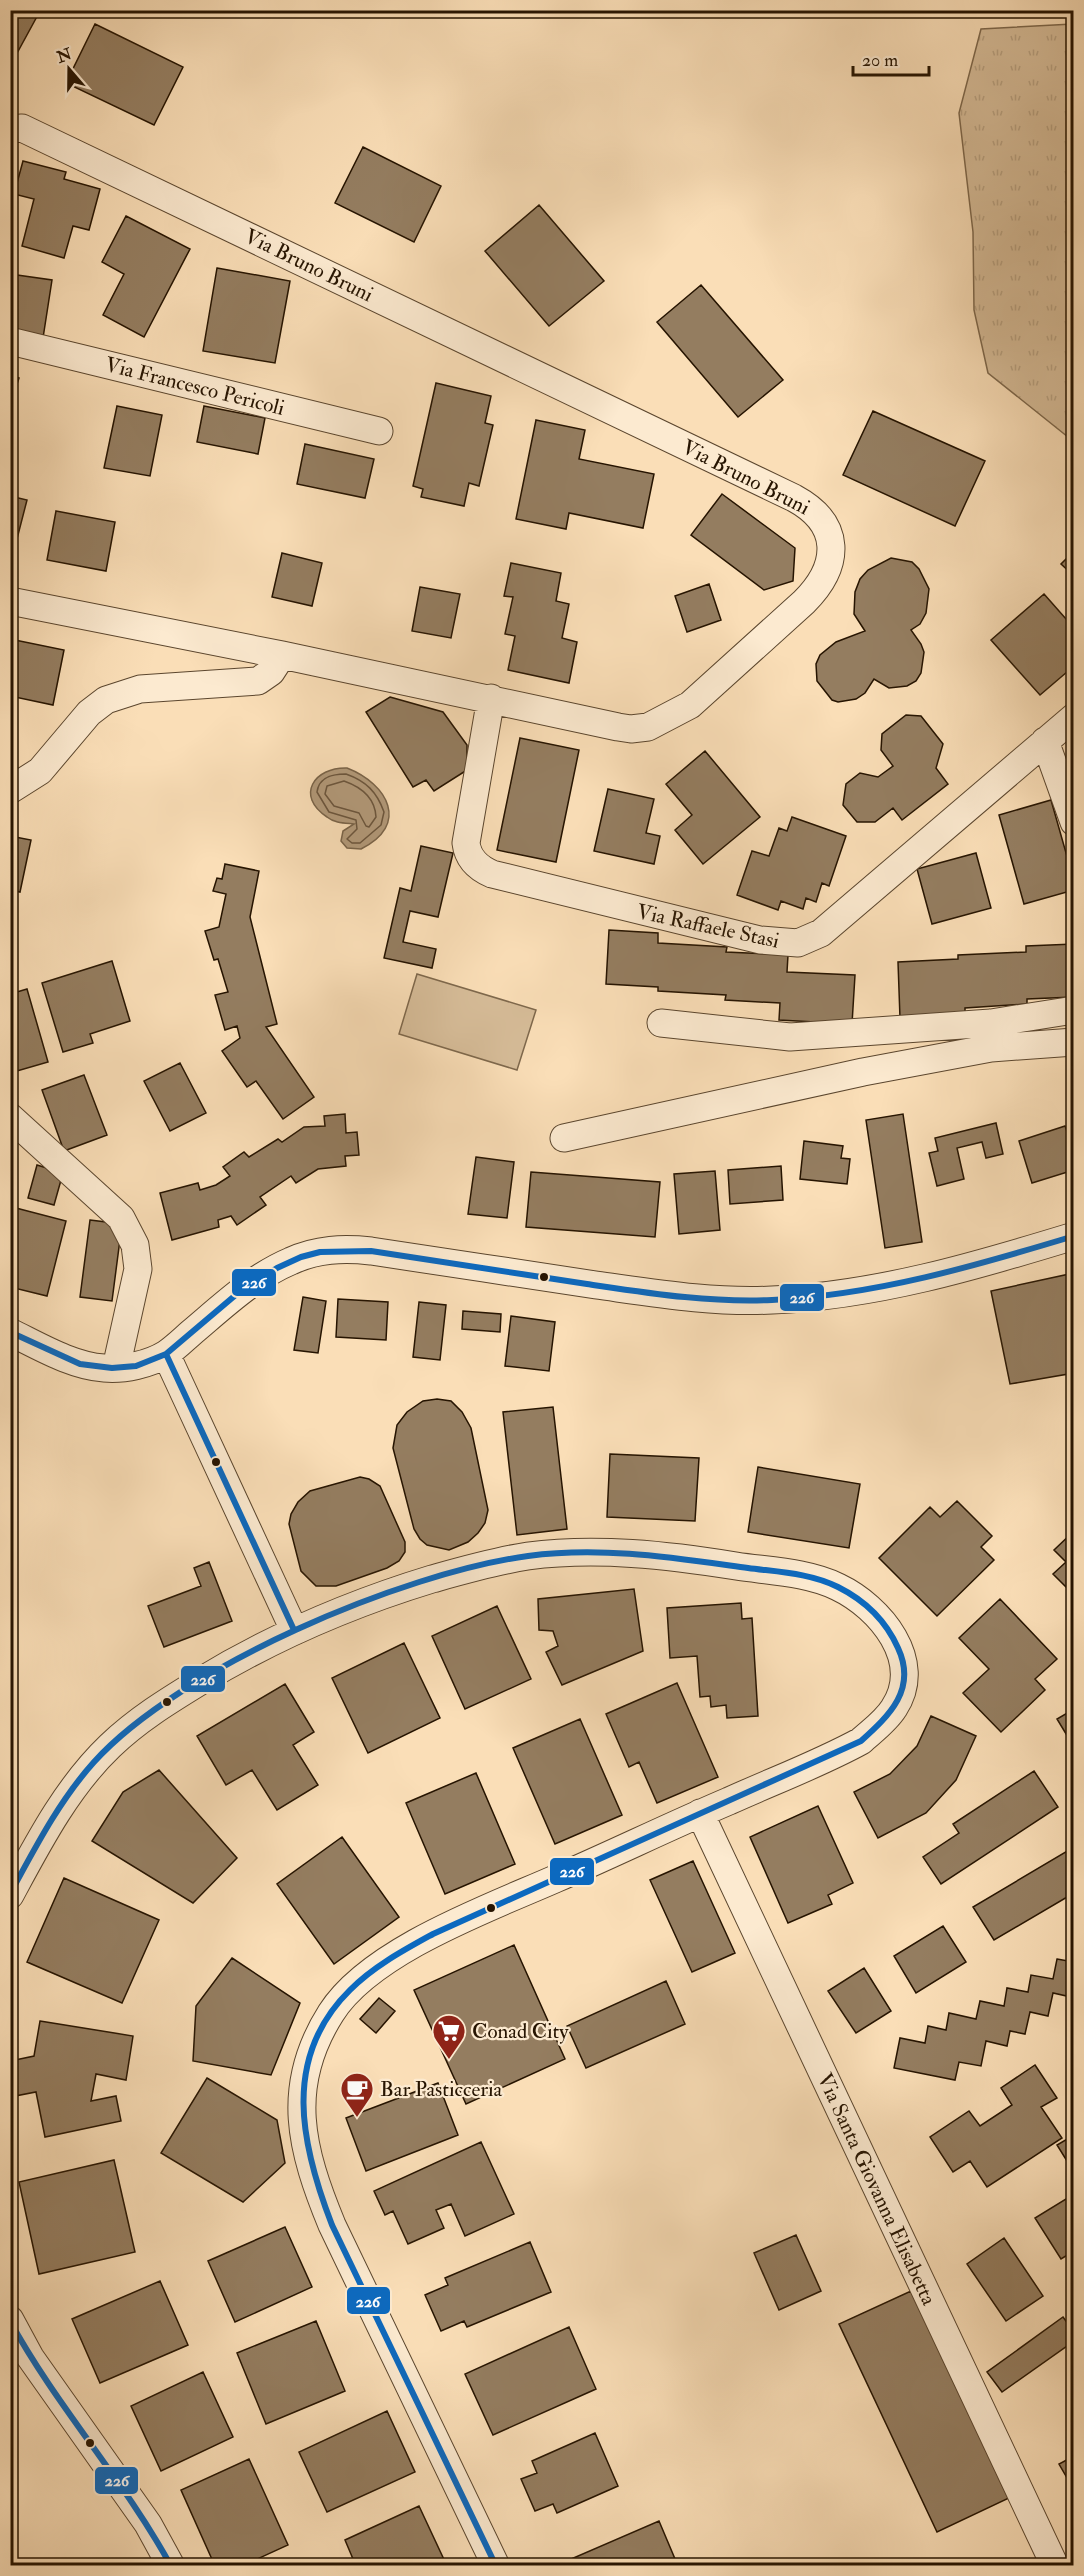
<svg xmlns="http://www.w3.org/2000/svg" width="1084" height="2576" font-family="'IM FELL Double Pica',serif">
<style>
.grass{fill:url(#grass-tufts);stroke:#7e684c;stroke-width:1.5}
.park{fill:#d6bc98;stroke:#7e684c;stroke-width:1.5}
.water{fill:#b29979;stroke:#7a6449;stroke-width:1.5}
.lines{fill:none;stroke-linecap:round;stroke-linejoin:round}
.shore{stroke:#6c563d;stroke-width:1.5}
.building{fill:#947d60;stroke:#261401;stroke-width:1.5}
.minor-casing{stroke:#5b462e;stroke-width:29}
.minor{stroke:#fcead0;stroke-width:27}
.bus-1-casing{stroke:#fcead0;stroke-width:10}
.bus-1{stroke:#0c69bf;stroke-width:6}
.bus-dot{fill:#261401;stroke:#fcead0;stroke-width:2}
.labels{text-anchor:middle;stroke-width:4.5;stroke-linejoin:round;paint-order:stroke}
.street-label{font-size:21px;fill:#261401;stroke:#fcead0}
.poi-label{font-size:21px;fill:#261401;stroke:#fcead0;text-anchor:start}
.line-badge{stroke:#fcead0;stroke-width:2}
.badge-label{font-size:16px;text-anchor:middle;font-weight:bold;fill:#fff}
</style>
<defs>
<pattern id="grass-tufts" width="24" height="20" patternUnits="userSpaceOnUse" patternTransform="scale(1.5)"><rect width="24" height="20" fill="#d6bc98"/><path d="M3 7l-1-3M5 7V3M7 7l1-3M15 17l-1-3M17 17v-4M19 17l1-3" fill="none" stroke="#b8a181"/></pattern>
</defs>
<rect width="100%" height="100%" fill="#fadeb7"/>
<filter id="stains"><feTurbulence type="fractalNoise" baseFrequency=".00333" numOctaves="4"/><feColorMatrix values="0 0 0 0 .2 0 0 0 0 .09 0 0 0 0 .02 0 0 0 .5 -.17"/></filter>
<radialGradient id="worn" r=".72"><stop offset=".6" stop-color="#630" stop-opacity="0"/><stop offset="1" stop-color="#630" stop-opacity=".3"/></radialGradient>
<path class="grass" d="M1073,24H1074L1073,441L988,373L974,310L973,232L959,113L981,29Z"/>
<path class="park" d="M417,974L536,1010L517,1070L399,1034Z"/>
<path class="water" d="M347,768C388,784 410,825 361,849L347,848L341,841L343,831L354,824C345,823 334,823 327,817C295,796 314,767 347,768Z"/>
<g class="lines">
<path class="shore" d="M346,774C366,781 377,792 384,812L381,825L360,843H352L347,839L357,829L356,820L329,812L317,792C319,777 332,774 346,774Z
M344,781C361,787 375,798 376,817L369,827L366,826L359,813L334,806L325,794L327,786Z"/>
</g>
<path class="building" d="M10,10L40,11L16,55L10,52Z
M95,24L183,67L154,125L66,83Z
M363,147L441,186L414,242L335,203Z
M23,161L66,172L64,179L100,189L89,230L73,226L64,258L22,246L34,199L14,194Z
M539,205L604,281L549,326L485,251Z
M126,216L190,249L144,337L103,315L124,274L102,262Z
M217,268L290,281L275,363L203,351Z
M10,274L52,280L43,338L10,333Z
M701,285L783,380L738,417L657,322Z
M10,375L19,378L10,406Z
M436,383L491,396L485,423L493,425L479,486L469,483L464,506L421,497L423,489L413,486Z
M117,406L162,415L150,476L104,468Z
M204,406L265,418L258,454L197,442Z
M873,411L985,461L955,526L843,475Z
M536,420L585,430L579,459L654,474L643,528L569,513L566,529L516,519Z
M305,444L374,459L365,498L297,484Z
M722,494L795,548L793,581L764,590L691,535Z
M10,496L27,500L10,566Z
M56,511L115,522L106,571L47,560Z
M1074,551V576L1061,564Z
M282,553L322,563L312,606L272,597Z
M891,558L912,562L919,569L929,589L926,613L920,624L911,630L921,644L924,652L921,673L916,681L907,686L889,688L874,679L865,693L856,699L838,702L832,700L817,681L816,664L820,655L836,642L865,631L854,614L855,592L860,579L868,570Z
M511,563L561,573L556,601L569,604L562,638L577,642L569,683L508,670L515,636L505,634L513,597L504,596Z
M709,584L721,620L687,632L675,596Z
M420,587L460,594L451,638L412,631Z
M1044,594L1074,628V666L1040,695L991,640Z
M10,639L64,650L53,705L10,696Z
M390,697L443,712L467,745V770L434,791L426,780L413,787L366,712Z
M906,715L921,716L943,744L936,768L948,784L902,820L893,808L875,822H857L843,805L846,784L860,773L878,777L893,766L881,750L882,734Z
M520,738L579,750L556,862L497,850Z
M705,751L760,817L703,864L675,830L692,815L666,784Z
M608,789L654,799L646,833L660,836L654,864L594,851Z
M1051,800L1074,881V890L1024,904L999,815Z
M792,817L846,836L829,886L822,883L816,902L806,898L803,909L781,901L778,910L737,895L752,851L769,856L779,828L787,831Z
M10,836L31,840L20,892L10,890Z
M421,846L453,853L438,917L410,911L403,942L436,949L432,968L384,958L400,888L411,891Z
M976,853L991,908L932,924L917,869Z
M225,864L259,871L250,917L277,1024L266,1027L314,1097L283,1119L256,1081L247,1087L222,1051L240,1038L237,1026L225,1030L215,995L228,992L218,959L214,960L205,931L219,927L226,894L213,891L217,878L222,879Z
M609,930L658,933V943L727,947L726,952L788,955L787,972L855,975L852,1024L779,1020L780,1003L725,1000L726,995L658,991V987L606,984Z
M1074,944V997L1027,999V1004L965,1008V1015L900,1018L898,962L958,959V955L1026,952V946Z
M112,961L130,1021L90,1034L93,1043L63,1052L42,983Z
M27,989L48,1062L10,1073V994Z
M180,1063L206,1113L170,1131L144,1081Z
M84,1075L107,1135L64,1151L42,1090Z
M345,1114L346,1133L357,1132L359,1155L345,1156L346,1166L318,1169L296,1183L291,1176L260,1197L266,1205L237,1225L231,1216L218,1220L219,1227L172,1240L160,1193L198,1183L200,1190L216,1185L230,1176L223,1167L244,1152L249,1157L278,1139L282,1142L304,1127L325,1126L324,1116Z
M903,1114L922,1242L885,1248L866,1120Z
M996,1123L1003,1154L986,1158L982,1142L957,1148L964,1179L937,1186L929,1153L938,1151L935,1138Z
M1065,1126L1074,1151V1170L1032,1183L1019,1141Z
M804,1141L843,1146L841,1158L850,1159L847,1184L800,1179Z
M476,1157L514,1162L507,1218L468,1214Z
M37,1165L63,1173L54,1205L28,1198Z
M781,1166L783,1200L730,1204L728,1170Z
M715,1171L720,1230L679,1234L674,1174Z
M531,1172L660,1182L655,1237L526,1227Z
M16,1208L66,1221L47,1296L10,1287V1231Z
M90,1220L122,1224L112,1301L80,1297Z
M1074,1273V1373L1010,1384L991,1291Z
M303,1297L326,1301L318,1353L294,1350Z
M338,1299L388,1302L386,1340L336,1337Z
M419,1302L446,1305L440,1360L413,1357Z
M463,1311L501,1314L500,1332L462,1329Z
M511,1316L555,1322L549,1371L505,1366Z
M437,1399L451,1401L462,1412L471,1428L488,1510L485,1523L478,1533L468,1542L449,1550L427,1545L420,1539L414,1529L393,1448L397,1425L407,1412L423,1401Z
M553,1407L567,1529L517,1535L503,1412Z
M610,1454L699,1458L695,1521L607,1517Z
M758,1467L860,1484L849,1548L748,1532Z
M360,1477L369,1479L380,1486L405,1542V1552L399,1561L387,1568L336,1586H316L301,1571L289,1524L291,1514L298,1502L310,1491Z
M957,1501L992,1536L981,1547L994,1560L937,1616L879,1558L930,1507L940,1517Z
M1074,1531V1595L1053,1574L1066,1562L1054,1550Z
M209,1562L232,1621L164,1647L148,1606L201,1586L194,1568Z
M634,1589L643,1651L562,1685L546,1652L558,1646L553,1631L539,1630L538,1599Z
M1000,1599L1057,1659L1035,1679L1045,1690L1001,1732L963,1693L989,1669L959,1638Z
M741,1603L742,1619L752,1618L758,1716L727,1718L726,1705L711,1707L710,1696L700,1697L697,1656L670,1658L667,1608Z
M497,1606L531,1679L465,1709L432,1636Z
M404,1643L440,1718L368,1753L332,1678Z
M677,1683L718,1777L657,1803L639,1762L629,1767L606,1714Z
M285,1684L314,1732L293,1745L318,1785L277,1810L252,1770L226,1785L197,1736Z
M1074,1709V1747L1057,1719Z
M931,1716L976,1736L956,1780L926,1813L878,1838L854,1792L890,1774L917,1746Z
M580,1719L622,1815L555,1844L513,1748Z
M159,1770L237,1858L193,1903L92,1841L123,1792Z
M1034,1771L1058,1807L941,1884L923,1857L959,1833L953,1824Z
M476,1773L515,1864L445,1894L406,1803Z
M818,1806L853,1883L828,1895L832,1904L788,1923L750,1837Z
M342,1837L399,1917L334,1964L277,1884Z
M1074,1847V1893L994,1940L973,1907Z
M693,1861L735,1953L692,1972L650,1880Z
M64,1878L159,1920L122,2003L27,1962Z
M943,1926L966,1962L916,1993L894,1956Z
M514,1945L565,2059L466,2104L414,1990Z
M232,1958L300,2003L271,2075L193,2061L196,2006Z
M1057,1959L1074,1962L1071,1997L1053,1993L1048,2016L1030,2012L1025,2034L1010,2031L1007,2046L986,2041L981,2066L959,2062L955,2080L894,2068L900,2038L925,2043L928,2026L946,2030L949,2013L976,2019L980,2001L1004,2006L1007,1988L1028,1992L1031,1975L1053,1979Z
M864,1968L891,2011L856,2033L828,1991Z
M666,1981L685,2024L586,2068L567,2026Z
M379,1998L395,2011L376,2033L360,2019Z
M40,2021L133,2036L126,2080L96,2074L91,2101L116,2096L121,2121L45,2137L36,2092L10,2097V2061L34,2056Z
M1035,2065L1057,2098L1041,2107L1062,2138L987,2187L970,2161L953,2172L930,2137L969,2111L980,2126L1012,2105L1001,2088Z
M207,2078L277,2120L285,2163L243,2202L161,2153Z
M438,2083L458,2135L366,2171L346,2118Z
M1074,2135V2158L1067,2161L1057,2145Z
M481,2142L514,2214L465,2236L451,2204L436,2210L444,2228L408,2244L393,2211L385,2215L374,2191Z
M114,2160L135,2252L39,2274L19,2182Z
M1074,2194V2251L1061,2259L1035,2218Z
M285,2227L312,2287L235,2322L208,2261Z
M796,2235L821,2291L779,2310L754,2253Z
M1004,2238L1043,2296L1006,2321L967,2264Z
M530,2242L551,2292L467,2327L464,2321L441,2331L425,2295L448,2285L445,2278Z
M160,2281L188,2345L100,2383L72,2319Z
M911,2291L1009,2498L937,2532L839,2324Z
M1063,2317L1074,2332V2341L1002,2392L987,2372Z
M316,2321L345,2391L266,2424L237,2353Z
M569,2327L596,2389L493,2435L465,2374Z
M203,2372L233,2437L161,2471L131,2406Z
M387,2411L415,2472L327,2512L299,2452Z
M595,2433L618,2486L557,2513L553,2504L535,2511L521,2479L537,2473L532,2461Z
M1074,2456V2490L1059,2464Z
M249,2459L288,2545L242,2566H215L181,2490Z
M419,2506L447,2566H356L345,2540Z
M659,2521L678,2566H555Z"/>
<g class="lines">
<defs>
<path id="minor" d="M10,129L22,128L794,498C842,524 841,565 804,602L690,705L648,727L631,729L618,727L282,655L10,601
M10,341L379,431
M491,698L466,843C468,859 478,868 492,874L760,940L798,943L821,933L1074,717
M1045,741L1074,822
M10,790L40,771L89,713L106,700L140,689L258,681L271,672L282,655
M661,1023L790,1037L991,1023L1074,1010
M991,1048L1074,1042
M10,1117L121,1218L135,1245L138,1269L116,1368
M564,1138L863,1072L991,1048V1023
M10,1332C39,1346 72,1366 104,1368C124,1370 150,1364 166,1354C175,1348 183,1340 191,1333C222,1307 253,1277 291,1261C317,1249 343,1248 371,1251C446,1262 521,1274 596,1285C654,1293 713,1303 772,1300C875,1296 976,1266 1074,1236
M166,1354L294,1630
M700,1813L1055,2566
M10,1895C38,1843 67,1787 110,1746C137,1720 168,1701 199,1682C273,1637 350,1604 432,1579C464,1570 495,1561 528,1556C596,1547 668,1555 736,1566C768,1571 808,1572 838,1587C880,1607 925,1661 894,1708C886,1721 872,1731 861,1741C819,1764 773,1781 729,1801C670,1826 613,1854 555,1879C489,1908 370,1951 331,2013C284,2087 301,2150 332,2225L496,2566
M10,2320L30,2357L148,2524L171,2566"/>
</defs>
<use href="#minor" class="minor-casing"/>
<use href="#minor" class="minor"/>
<defs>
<path id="bus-1" d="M10,1332L80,1364L112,1368L136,1366L166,1354L238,1293L277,1268L301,1257L320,1252L371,1251C443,1262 515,1273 587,1284C648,1293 710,1303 772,1300C876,1295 975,1266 1074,1236
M166,1354L294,1630
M10,1894C35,1848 59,1801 94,1762C180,1667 402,1573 528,1556C602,1546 675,1558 748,1568C778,1572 810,1573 838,1587C864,1600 886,1621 898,1648C917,1689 890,1715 861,1741L433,1934C404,1950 374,1966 350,1990C281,2058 301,2145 332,2225L496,2566
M10,2321C57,2407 124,2480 171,2566"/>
</defs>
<use href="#bus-1" class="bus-1-casing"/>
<use href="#bus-1" class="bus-1"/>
</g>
<defs>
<symbol id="supermarket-pin" viewBox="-11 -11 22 30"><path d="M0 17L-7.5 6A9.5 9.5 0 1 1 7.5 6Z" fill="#8f2418" stroke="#fcead0"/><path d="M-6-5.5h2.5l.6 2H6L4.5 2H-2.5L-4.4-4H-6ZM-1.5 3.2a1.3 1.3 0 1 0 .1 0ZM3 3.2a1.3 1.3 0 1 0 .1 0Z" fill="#fff"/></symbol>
<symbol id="cafe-pin" viewBox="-11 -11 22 30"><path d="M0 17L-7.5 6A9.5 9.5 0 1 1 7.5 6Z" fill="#8f2418" stroke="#fcead0"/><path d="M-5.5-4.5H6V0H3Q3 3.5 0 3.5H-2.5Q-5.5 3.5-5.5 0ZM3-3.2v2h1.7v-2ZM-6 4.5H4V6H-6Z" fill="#fff"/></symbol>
</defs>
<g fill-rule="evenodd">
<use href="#supermarket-pin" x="430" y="2012" width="38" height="52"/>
<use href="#cafe-pin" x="338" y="2070" width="38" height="52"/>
</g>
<g class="bus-dot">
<circle cx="544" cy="1277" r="5"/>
<circle cx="216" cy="1462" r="5"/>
<circle cx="167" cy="1702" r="5"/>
<circle cx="491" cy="1908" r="5"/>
<circle cx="90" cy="2443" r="5"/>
</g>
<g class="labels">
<g class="street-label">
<text transform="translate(309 265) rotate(26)" y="7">Via Bruno Bruni</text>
<text transform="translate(195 386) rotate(14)" y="7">Via Francesco Pericoli</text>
<text transform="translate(746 477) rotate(27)" y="7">Via Bruno Bruni</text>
<text transform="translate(708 926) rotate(12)" y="7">Via Raffaele Stasi</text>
<text transform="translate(877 2189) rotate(65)" y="7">Via Santa Giovanna Elisabetta</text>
</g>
<g class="poi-label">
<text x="472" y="2038">Conad City</text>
<text x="380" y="2096">Bar Pasticceria</text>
</g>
</g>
<g class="line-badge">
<rect x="231" y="1268" width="46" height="29" rx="6" fill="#0c69bf"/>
<rect x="779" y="1283" width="46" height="29" rx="6" fill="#0c69bf"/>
<rect x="180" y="1665" width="46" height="28" rx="6" fill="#0c69bf"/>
<rect x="549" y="1857" width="46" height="29" rx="6" fill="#0c69bf"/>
<rect x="346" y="2286" width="45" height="29" rx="6" fill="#0c69bf"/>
<rect x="94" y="2466" width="45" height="29" rx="6" fill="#0c69bf"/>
</g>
<g class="badge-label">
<text x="254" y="1288">226</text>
<text x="802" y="1303">226</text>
<text x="203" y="1685">226</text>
<text x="572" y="1877">226</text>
<text x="368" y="2307">226</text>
<text x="117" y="2486">226</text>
</g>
<rect width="1084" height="2576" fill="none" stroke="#fadeb7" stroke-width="36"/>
<rect x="12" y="12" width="1060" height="2552" fill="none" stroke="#261401" stroke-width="3"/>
<rect x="18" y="18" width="1048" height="2540" fill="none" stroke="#261401" stroke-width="1.5"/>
<g transform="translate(69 69) rotate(340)" stroke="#fcead0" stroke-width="4.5" paint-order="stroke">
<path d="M0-4.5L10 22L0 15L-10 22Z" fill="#261401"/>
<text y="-9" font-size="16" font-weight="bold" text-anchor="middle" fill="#261401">N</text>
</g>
<path d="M853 66v9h76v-9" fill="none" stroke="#261401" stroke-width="3"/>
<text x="862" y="66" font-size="18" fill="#261401" stroke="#fcead0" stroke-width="4.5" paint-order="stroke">20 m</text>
<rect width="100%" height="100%" filter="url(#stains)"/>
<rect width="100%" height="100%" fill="url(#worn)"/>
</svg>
